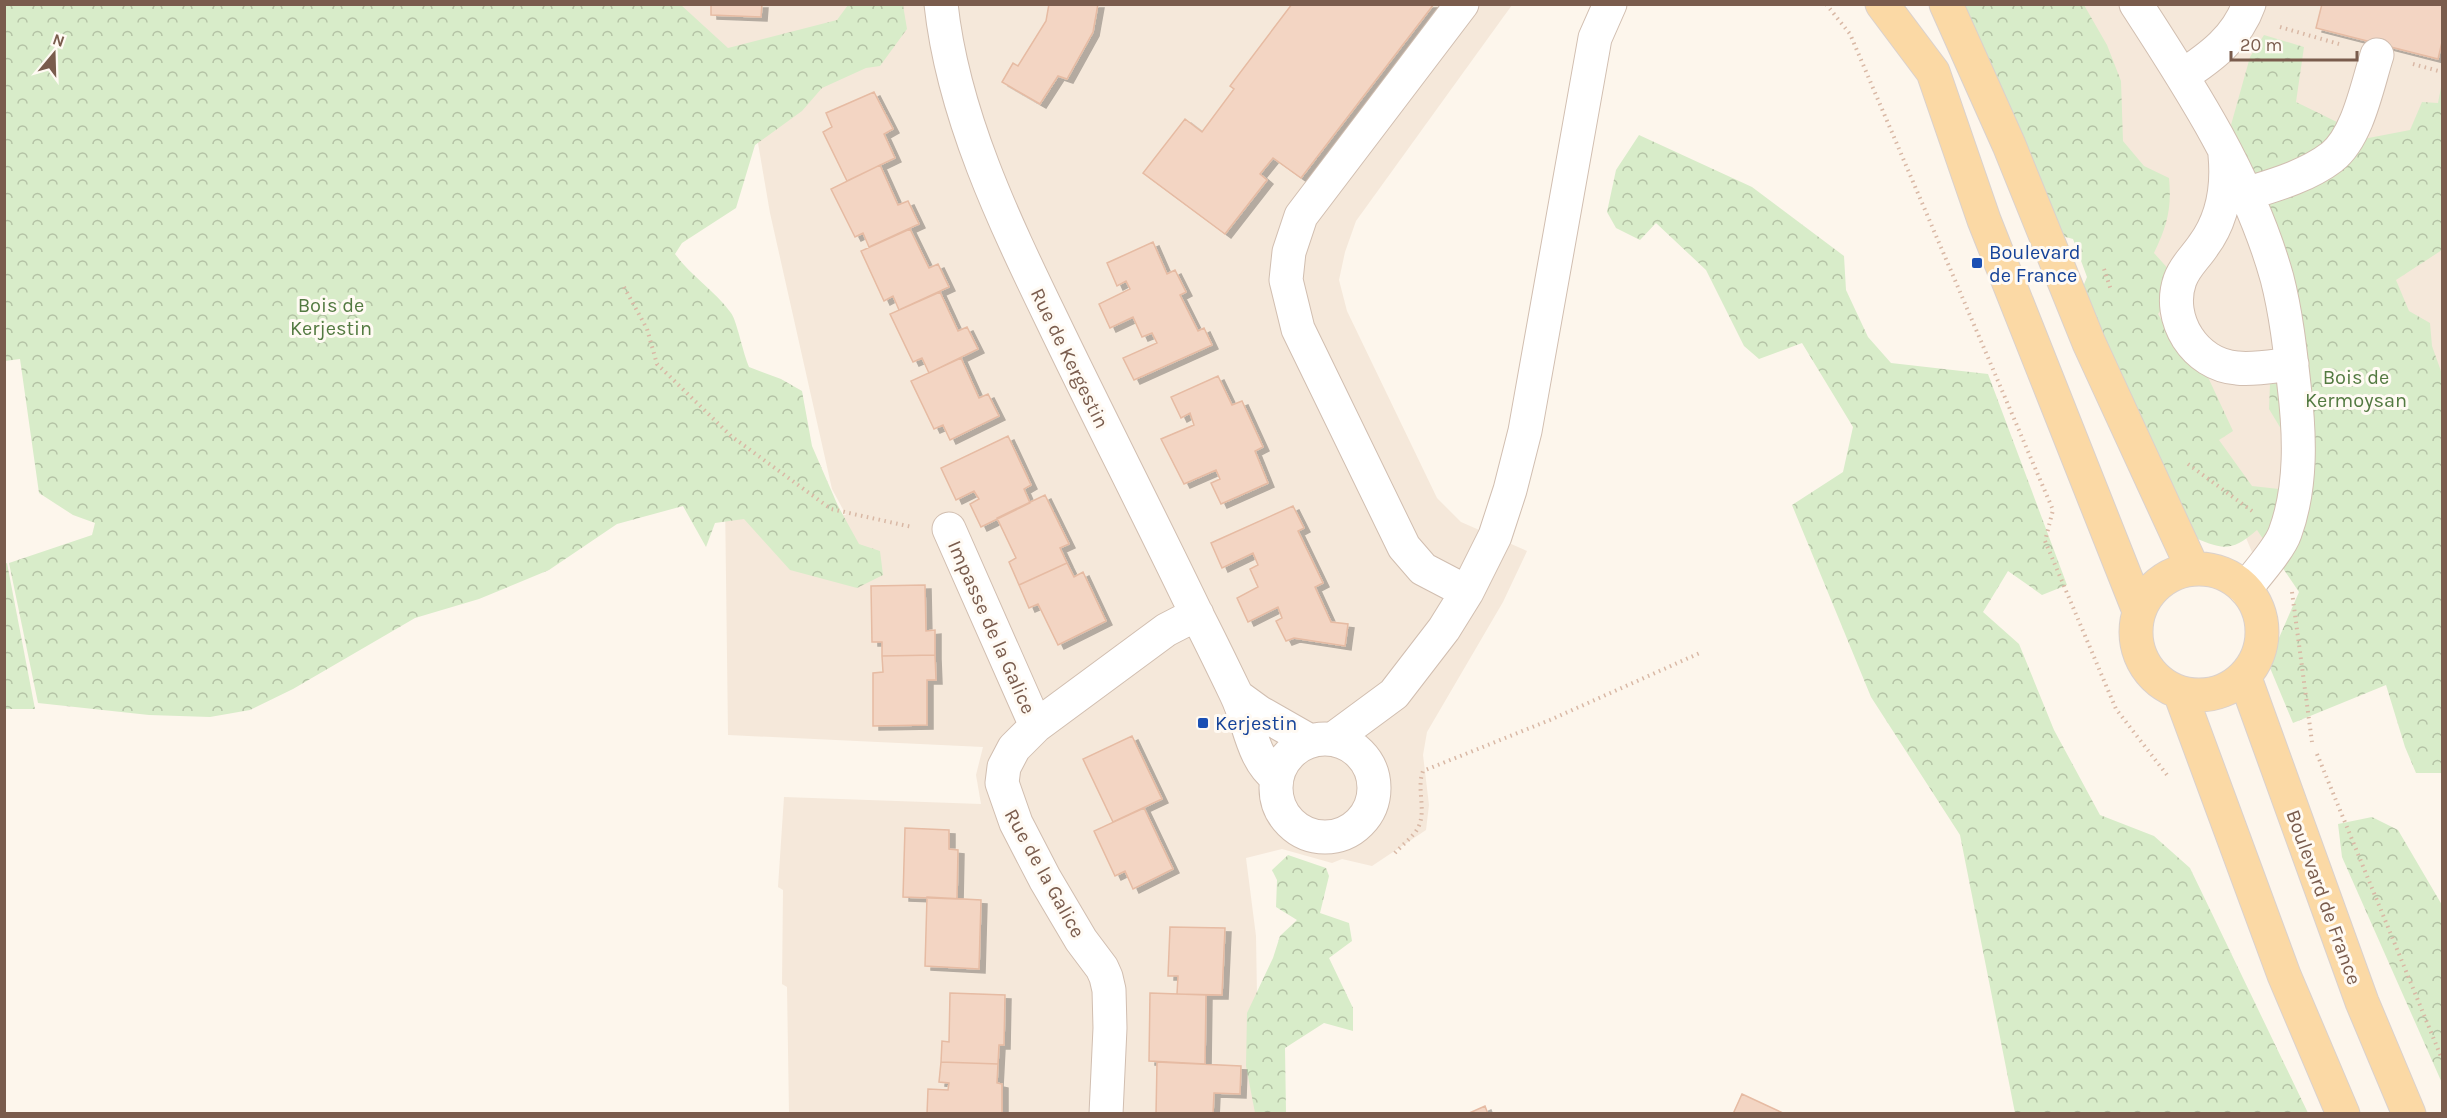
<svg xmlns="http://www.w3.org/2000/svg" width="2447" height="1118" font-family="Karla,sans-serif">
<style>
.residential{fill:#f5e8da}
.forest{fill:url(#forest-crowns)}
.building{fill:#f3d5c3;stroke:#e6bba3;stroke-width:1.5;filter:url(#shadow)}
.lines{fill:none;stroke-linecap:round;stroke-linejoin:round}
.minor-casing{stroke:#d1beb0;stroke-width:35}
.major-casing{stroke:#dad1cd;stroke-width:35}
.path{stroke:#d9b8a5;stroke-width:4;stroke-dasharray:1.5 4.5;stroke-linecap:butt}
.minor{stroke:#fff;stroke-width:33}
.major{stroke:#fbd9a5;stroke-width:33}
.transit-dot{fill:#1a4fb4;stroke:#fffaf3;stroke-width:2}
.labels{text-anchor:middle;stroke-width:6;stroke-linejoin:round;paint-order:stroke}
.transit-label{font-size:20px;fill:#164399;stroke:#fffaf3;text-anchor:start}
.park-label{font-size:20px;fill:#537a41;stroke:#fffaf3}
.street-label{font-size:20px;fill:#7a5c4d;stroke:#fffaf3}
</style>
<defs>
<pattern id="forest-crowns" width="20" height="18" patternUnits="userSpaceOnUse" patternTransform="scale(1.5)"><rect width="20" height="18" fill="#d8ecc9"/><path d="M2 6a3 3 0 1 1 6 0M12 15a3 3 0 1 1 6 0" fill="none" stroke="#b4c2a5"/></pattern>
<filter id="shadow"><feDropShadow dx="6" dy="4" stdDeviation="0" flood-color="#0004"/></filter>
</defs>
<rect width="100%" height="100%" fill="#fdf6ec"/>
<path class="residential" d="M583,5H1512L1356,221L1345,252L1339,280L1347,311L1437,498L1461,522L1527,551L1503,602L1427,732L1423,755L1429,805L1426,830L1372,866L1342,859L1332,863L1282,849L1246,858L1256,936L1259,1113H789L787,987L782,984L783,890L778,887L784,797L981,804L976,775L983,747L728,735L725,498L846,515L832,489L770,213L748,85Z
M2021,5H2442V571L2252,552Z"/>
<path class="forest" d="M4,5H681L728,48L837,20L848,5H903L907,29L880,66L866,68L822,88L802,111L755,145L736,208L682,243L675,254C691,276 715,291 731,313C737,321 743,354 749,367L781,379L802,391L812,446L838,506L859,544L880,551L883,575L857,588L790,570L744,519L715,523L706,547L683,506L617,524L549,570L479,599L415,618L293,689L250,710L210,717L149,715L38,703L9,563L92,535L95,523L73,515L39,493L20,359L5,361Z
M1959,5H2084L2107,45L2121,81L2123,141L2144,166L2169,178C2172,208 2167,226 2154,253L2180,282L2158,314L2183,357L2207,375L2233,431L2219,440L2252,486L2305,492L2295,452L2269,409L2271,357L2280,322L2261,229L2231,125L2250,57L2264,35L2304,47L2296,102L2341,124L2358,140L2410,130L2422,102L2438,103L2442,82V250L2396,280L2409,311L2430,323L2432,346L2442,374V773H2416L2405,747L2386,685L2293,723L2268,663L2299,592L2257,530C2228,555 2221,548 2188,535L2080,294L2087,277L2073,239L2051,233Z
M1639,135L1752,187L1844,256L1846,290L1868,337L1891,363L1988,374L2067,585L2042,595L2008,571L1983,612L2019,644L2054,730L2100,815L2154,836L2190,868L2308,1113H2015L1960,835L1871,697L1792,505L1843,472L1853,427L1802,343L1759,359L1744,346L1706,270L1656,223L1640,240L1616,228L1607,212L1616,170Z
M7,563L35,709H5L4,564Z
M2372,817L2398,830L2442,905V1083L2342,857L2338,824Z
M1288,855L1326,868L1329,876L1320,913L1349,923L1352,941L1329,958L1353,1008V1031L1324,1023L1285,1048L1286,1113H1255L1246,1066L1247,1013L1273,958L1280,936L1297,920L1276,907L1277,880L1272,870Z"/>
<path class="building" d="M711,4H762L761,17L711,15Z
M1049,4H1098L1093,32L1067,79L1058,76L1040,104L1002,82L1013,63L1018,66L1046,21Z
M1292,4H1434L1301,178L1273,158L1260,174L1267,180L1225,234L1143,173L1185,119L1202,132L1234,89L1230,86Z
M2322,4H2442V42L2438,59L2316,28Z
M874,92L893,129L884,134L895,158L847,181L823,132L832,127L826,113Z
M880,165L898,205L908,201L919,224L869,247L863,233L855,237L831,189Z
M910,229L929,268L938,264L949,287L899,310L893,296L884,301L861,251Z
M1153,242L1167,274L1175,270L1186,292L1180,295L1198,331L1204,328L1212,345L1134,380L1123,358L1157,343L1152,333L1142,337L1133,317L1110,328L1099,304L1130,289L1126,281L1117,286L1107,263Z
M940,292L958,331L967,327L978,349L929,373L922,358L913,362L890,314Z
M961,358L979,398L988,394L999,416L950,440L943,425L934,429L911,381Z
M1218,376L1232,405L1242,401L1263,447L1255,451L1268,483L1221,504L1211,483L1220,479L1216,470L1184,484L1161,439L1194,425L1190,413L1181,418L1171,397Z
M1008,436L1031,485L1024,489L1030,503L981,527L970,504L979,499L974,491L956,500L941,468Z
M1045,495L1069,544L1060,548L1067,563L1019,585L1009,562L1016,558L997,518Z
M1293,506L1304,528L1298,531L1323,583L1315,587L1331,622L1348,624L1345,646L1294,638L1286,641L1276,621L1282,618L1278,607L1248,622L1237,598L1258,587L1250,569L1258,565L1253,553L1222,568L1211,543Z
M1067,563L1074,577L1083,572L1106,621L1058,645L1038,604L1029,608L1019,585Z
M925,585L926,631L935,630V655L882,656V642H872L871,586Z
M935,655L936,680H927V725L873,726V673L883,672L882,656Z
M1132,736L1162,799L1113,822L1083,759Z
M1144,808L1173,869L1133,889L1125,871L1115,876L1094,831Z
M905,828L949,830V849L958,850L957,899L903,897Z
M927,897L981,900L979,969L925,966Z
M1170,927L1225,928L1222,995L1177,994L1178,976H1168Z
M950,993L1005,995L1004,1045H999L998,1064L941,1062L942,1041L949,1042Z
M1150,993L1206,995L1205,1064L1149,1061Z
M941,1062L998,1064L997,1083L1002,1084V1114H927L928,1089L948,1090L949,1083L939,1082Z
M1157,1062L1241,1066L1240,1094L1214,1093L1213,1114H1156Z
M1742,1094L1785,1114H1733Z
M1485,1106L1488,1114H1467Z"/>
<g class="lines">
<defs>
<path id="minor" d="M941,4C953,115 1004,221 1052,320C1099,418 1149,515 1196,613C1210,640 1223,667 1236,694C1250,722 1251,758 1277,778
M1462,4L1301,216L1289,252L1286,280L1298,329L1404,547L1423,569L1467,592
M2136,4C2192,90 2249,178 2277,278C2286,313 2290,349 2294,385C2300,434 2302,487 2285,533C2280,548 2256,575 2245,589
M2182,76C2211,57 2237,38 2249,4
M2225,155C2228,187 2223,219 2203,246C2195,258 2185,266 2180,280C2166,319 2195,365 2237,368C2254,370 2274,366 2292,364
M2246,194C2275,185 2307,176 2332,157C2358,136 2367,86 2377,55
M949,529L1036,726
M1237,696L1259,712L1310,741
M1276 788a49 49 0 1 1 98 0a49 49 0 1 1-98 0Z
M1333,739L1394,694L1444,629L1467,592L1495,536L1510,490L1525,431L1595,38L1610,4
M1106,1114L1110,1028L1109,990L1106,977L1102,968L1081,940L1045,879L1016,823L1002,783L1004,767L1014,748L1036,726L1166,630L1197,614"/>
<path id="major" d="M1882,4L1933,72L1984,220L2139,611
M1946,4L2009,145L2089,343L2193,569
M2136 632a63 63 0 1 1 126 0a63 63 0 1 1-126 0Z
M2245,678L2362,1002L2409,1114
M2180,693L2284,975L2343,1114"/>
</defs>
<use href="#minor" class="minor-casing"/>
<use href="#major" class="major-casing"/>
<path class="path" d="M1826,4L1850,34L2053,510L2045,541L2116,709L2167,775
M2280,27L2339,44
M2413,64L2442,72
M2104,269L2111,290
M624,287L647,329L657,364L731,436L831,509L912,527
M2188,464L2252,511
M2292,592L2312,742
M2317,754L2442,1059
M1395,853C1402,845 1413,837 1418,828C1427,810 1416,789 1423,771L1550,720L1702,652"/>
<use href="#minor" class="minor"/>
<use href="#major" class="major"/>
</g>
<g class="transit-dot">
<rect x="1971" y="257" width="12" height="12" rx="3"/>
<rect x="1197" y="717" width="12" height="12" rx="3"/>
</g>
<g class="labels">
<g class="transit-label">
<text x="1989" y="259">Boulevard<tspan x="1989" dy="23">de France</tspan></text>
<text x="1215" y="730">Kerjestin</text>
</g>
<g class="park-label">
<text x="331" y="312">Bois de<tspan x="331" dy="23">Kerjestin</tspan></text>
<text x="2356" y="384">Bois de<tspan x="2356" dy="23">Kermoysan</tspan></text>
</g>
<g class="street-label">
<text transform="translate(1070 358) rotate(64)" y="7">Rue de Kergestin</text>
<text transform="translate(992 627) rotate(66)" y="7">Impasse de la Galice</text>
<text transform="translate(1045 873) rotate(61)" y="7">Rue de la Galice</text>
<text transform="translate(2324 897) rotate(70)" y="7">Boulevard de France</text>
</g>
</g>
<rect width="2447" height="1118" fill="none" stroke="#7a5c4d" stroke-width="12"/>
<g transform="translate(54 54) rotate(19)" stroke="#fffaf3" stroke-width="4.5" paint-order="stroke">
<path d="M0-4.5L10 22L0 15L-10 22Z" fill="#7a5c4d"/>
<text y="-9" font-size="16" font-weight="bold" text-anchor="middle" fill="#7a5c4d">N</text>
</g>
<path d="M2231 51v9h126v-9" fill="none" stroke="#7a5c4d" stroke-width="3"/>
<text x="2240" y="51" font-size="18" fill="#7a5c4d" stroke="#fffaf3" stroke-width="4.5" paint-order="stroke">20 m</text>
</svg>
